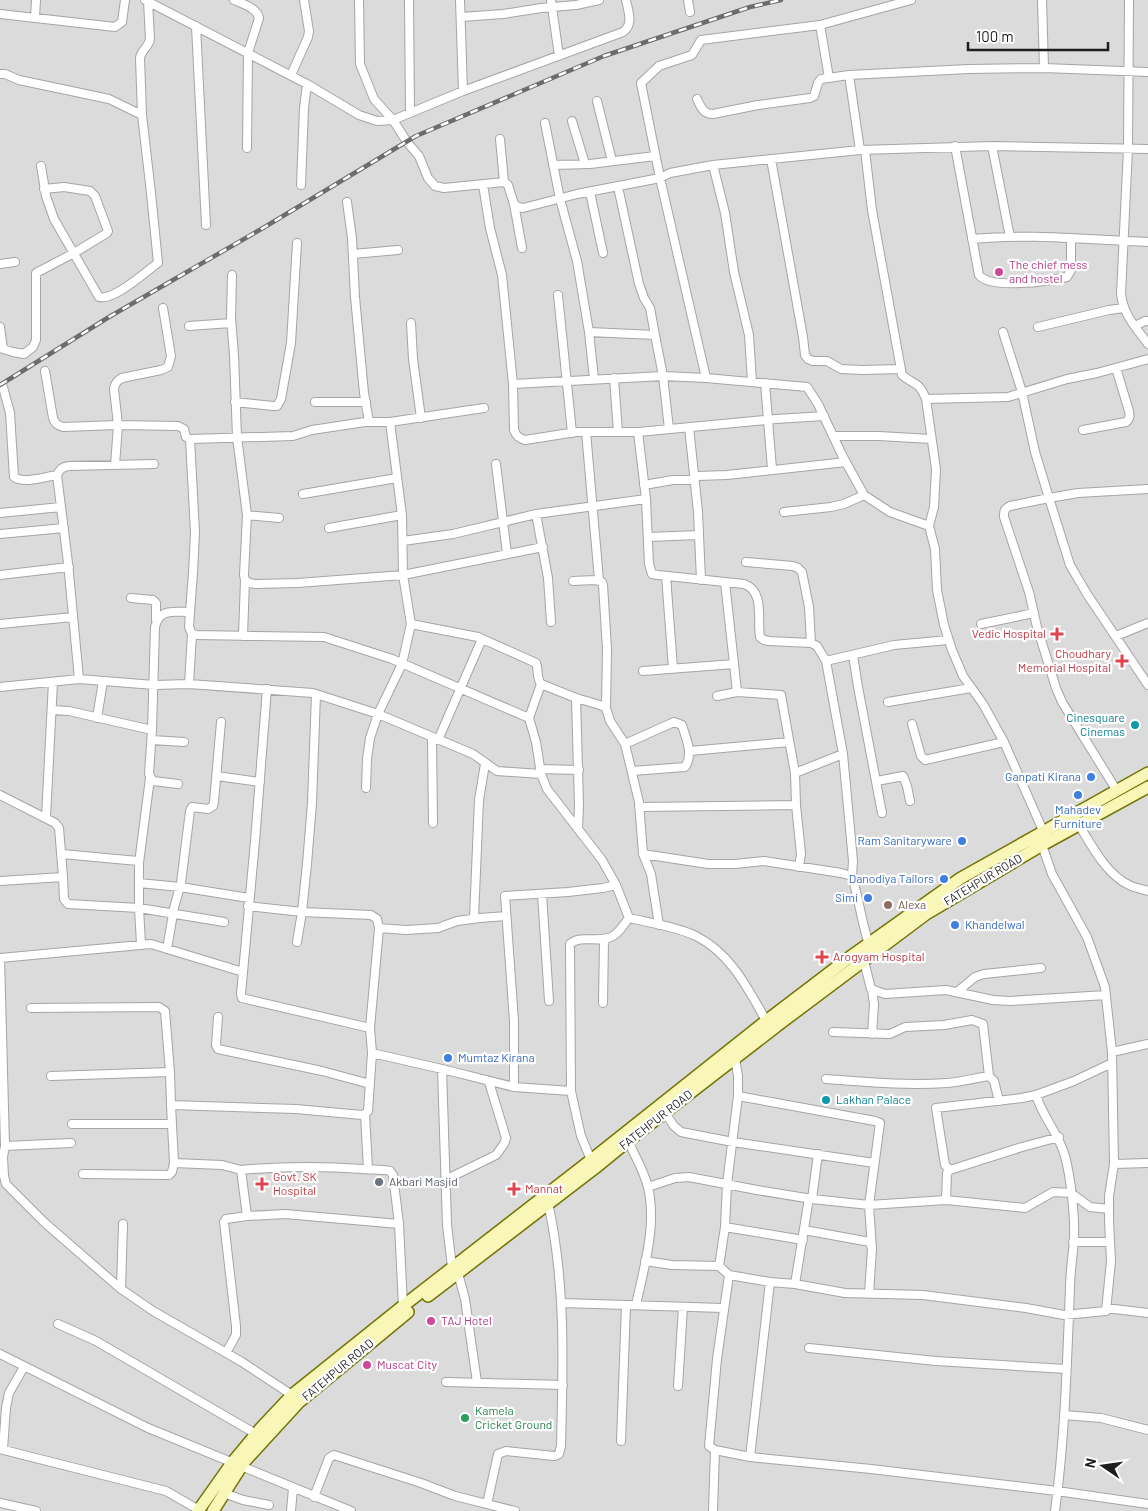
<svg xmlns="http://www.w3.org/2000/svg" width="1148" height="1511" font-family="Barlow,sans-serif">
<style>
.residential{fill:#dcdbdb}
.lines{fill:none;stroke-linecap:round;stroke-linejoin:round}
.street-casing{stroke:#a5a5a5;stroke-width:10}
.secondary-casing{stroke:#737605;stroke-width:14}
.street{stroke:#fff;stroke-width:8}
.secondary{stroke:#f9f7b8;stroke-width:11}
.rail-casing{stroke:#6c6c6c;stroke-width:4.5}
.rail{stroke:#fff;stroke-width:2.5;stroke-dasharray:8;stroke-linecap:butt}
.hotel-dot{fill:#d1479c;stroke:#fff;stroke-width:2}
.health-dot{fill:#e0444e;stroke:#fff;stroke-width:2}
.culture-dot{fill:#0f9aa8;stroke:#fff;stroke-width:2}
.shop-dot{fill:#3f7fe0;stroke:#fff;stroke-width:2}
.education-dot{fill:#8d6e63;stroke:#fff;stroke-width:2}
.worship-dot{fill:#6b7280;stroke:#fff;stroke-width:2}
.leisure-dot{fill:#2e9e5b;stroke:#fff;stroke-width:2}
.labels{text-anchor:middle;stroke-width:4.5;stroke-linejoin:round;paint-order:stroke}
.hotel-label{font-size:12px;fill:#b23c85;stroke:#fff;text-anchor:start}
.health-label{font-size:12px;fill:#be3a42;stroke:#fff;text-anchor:start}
.culture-label{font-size:12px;fill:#0d838f;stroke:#fff;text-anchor:end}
.shop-label{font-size:12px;fill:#366cbe;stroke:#fff;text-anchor:end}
.street-label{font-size:12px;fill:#1e1e1e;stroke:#fff}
.education-label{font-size:12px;fill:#785e54;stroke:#fff;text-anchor:start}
.worship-label{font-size:12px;fill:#5b616d;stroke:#fff;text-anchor:start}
.leisure-label{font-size:12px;fill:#27864d;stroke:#fff;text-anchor:start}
</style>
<rect width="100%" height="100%" fill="#efebe4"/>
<path class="residential" d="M0,0H1148V1511H0Z"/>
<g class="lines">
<defs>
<path id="street" d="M145,0L307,84L359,115L377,121L393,120L463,91L623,32C634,24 628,11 626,0
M234,0C243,4 257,8 259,18L248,53L247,148
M359,0L360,64L374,99L393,120L407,142L419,156L428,178L435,186L444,188L504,182L508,185L514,204L518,207L523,208L577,194L660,178L670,173L713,165L860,150L992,146L1148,149
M409,0L410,113
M460,0L463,91
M551,0L559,56
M688,0L690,12
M1042,0L1044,68
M1129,0L1128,149L1121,294C1124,316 1135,326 1148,344
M0,14L115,27L122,22L125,0
M35,17L36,0
M461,17L503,14L541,8L576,5L599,0
M820,25L829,78
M196,26L206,225
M0,74H5L19,80L109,99L142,115L151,193L158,263C145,272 114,301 99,297L54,219L46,196L41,166
M291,75L308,37L309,31L304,0
M849,75L860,150
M697,99C701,107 703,114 713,114L758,105L810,98L814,96L818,83L821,79L849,75L969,69L1044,68L1148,72
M597,101L612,161
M142,115L140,58C141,50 149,47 150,39L148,1
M572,121L585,164
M545,123L560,199L577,261L589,332L655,335L663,376L669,429
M500,139L504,182
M955,146L979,275C991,290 1049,281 1067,277L1071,270V238
M992,146L1010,237
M865,150L872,210L902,375C915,386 918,380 926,399L1008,397L1067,379L1097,373L1148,359
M771,159L803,337L805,355L808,359L813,361H827L841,369L863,370L901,369
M553,165L590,164L655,156
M713,165L725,213L734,272L749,335L752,382
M301,185L304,108L307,84
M483,185L490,228L502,275L513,384L514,430C516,436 519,438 525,440L576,432H638L776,419L824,416
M618,187L639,284L644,298L650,308L655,335
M590,192L603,253
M347,202L352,238L355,297L364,393L369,422
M514,204L522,248
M972,239C1031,233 1089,240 1148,242
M353,254L398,250
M0,264L15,262
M232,275L231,318L234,355L237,437L247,515L244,575L245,580L249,583L256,584L298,583L403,575L411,624L478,637L536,663C539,670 536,677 541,684L576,698L600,705L606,708L610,721L625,744L639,802L643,854L708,864H735L764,861L841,873L852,876C859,900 862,924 870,948
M558,295L572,433
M411,323L413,359L421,418
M189,326L231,323
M1135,326L1145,321H1148
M0,327L3,349L13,352L24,354L33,347L36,340V273L74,253L107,233L108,231L95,196L90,191L64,187L44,189
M1038,327L1109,310L1124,308
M589,332L594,379
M1003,332L1022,392L1035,452L1049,498L1078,493L1148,489
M45,371L53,418C55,424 57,425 63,427L118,425L178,426L184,429L186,437L190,439L293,436L312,430L365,422H390L484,408
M614,378L618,432
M706,378L660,178L641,83L659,66L692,55L701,40L820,25L911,0
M765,383L772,469
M513,384L663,376L706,378L807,387L818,404L843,457L864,495L890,512L929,526L935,549L937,590L944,625L952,650L963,676L983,704L1004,742L1044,833
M3,387L10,413L14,477C24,484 44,477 57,475
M926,399L936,469L934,507L929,526
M235,402L273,406H277L281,399L291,343L297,243
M315,402H366
M390,422L402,515L403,575L543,547
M689,427L698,512L701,580
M1083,430L1126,422C1130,419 1130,416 1129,411L1116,368
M586,432L599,580
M638,432L646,499L649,564L652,574L658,575L744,584C765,591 757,620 760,637L764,640L769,641L811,643L817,646L826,661L843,754L853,861L852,876
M833,436H879L931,439
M496,464L507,554
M115,465L118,425L114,389C115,383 117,381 122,378L161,370L168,367L171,356L163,308
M644,485L673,480H692L697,476L727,475L846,462
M303,494L397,478
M784,512L831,507L844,504L864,495
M0,513L61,507
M536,514L548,578L551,622
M247,515L279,518
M329,528L402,515
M0,534L64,528
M648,537L699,535
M403,541L453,534L536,514L646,499
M746,562L793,566L798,568L802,572L809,607L811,643
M0,575L69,567
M666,576L673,668
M573,581L595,580L602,582L603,585L607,649L606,708
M725,582L734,664
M131,598L153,600L156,603V620
M190,612L193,573L195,532L190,439
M0,624L73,617
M981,624L1034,613
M243,636L245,580
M1116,636L1148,623
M853,655L858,687L882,813
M826,661L894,645L948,640
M643,671L734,664L737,692L781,695L795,773L796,805L801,854L799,867
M79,679L68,563L57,475C60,469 62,467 69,466L154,464
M189,684L192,634
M0,687L79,679L154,685L189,684L313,693L378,714L473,754L497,771L541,774
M267,689L255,841L241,994L242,998L370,1028L372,1053L442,1069L514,1087L571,1091L581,1136L591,1160
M717,696L737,692
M576,698L579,805L578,829
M888,702L971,688
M52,710L69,711L152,730L155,627C159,608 174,612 190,612L189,627L192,634L197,635L324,637L392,659L529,718L536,742L541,774L547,789L602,860L616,885L629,918C650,923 675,926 696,936C732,954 749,991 768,1024
M97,718L103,681
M529,718L541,684
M912,724L921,756L925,760L1004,742
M152,730L149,774L153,781L178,784
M432,737L433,823
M152,740L184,742
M438,740L482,639
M625,744L674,722L682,725C686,739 694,754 685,767L632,771
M690,751L789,742
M540,769L579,770
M795,773L843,754
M217,776L260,782
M877,781L903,776L907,786L910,801
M366,788L367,759L370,738L378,714L402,664L411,624
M1117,791L1062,702L1056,688L1037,627L1029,592L1004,517C1004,511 1004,509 1010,506L1049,498L1070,565L1087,594L1148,685
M0,795L55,823L59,828L63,877L0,881
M639,807L796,805
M46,817L53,682
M1079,825C1092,846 1106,874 1129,885C1135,888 1142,889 1148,891
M62,854L138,861L139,863V908L141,944
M643,854L651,874L659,925
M139,863L150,778
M63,877L64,899L68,904L139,908L224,922
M139,883L180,887L249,898
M542,894L549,1001
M248,906L302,912L371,915L377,919L379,928L370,1028
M474,918L479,800L485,764
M379,928L406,930L438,928L457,921L480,918L506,916
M297,942L302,912L307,864L312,803L316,694
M167,949L174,908L181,883L190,811L192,807L208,809L213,806L214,802L221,722
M864,961L871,989L885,994L946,990L993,1000L1010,1001L1106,995
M872,990L874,1004L872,1034
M957,992L975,977L984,974L1041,968
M603,1003L604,940
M31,1008L159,1007L165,1011L170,1072L171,1105L174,1163
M218,1017L216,1045L218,1049L322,1071L370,1084
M833,1032L890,1034L905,1027L944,1025L972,1020L983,1024L989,1076
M1112,1052L1148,1044
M735,1058L738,1076V1096L727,1184L725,1227L719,1266L729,1275L770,1282L795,1284L845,1293L923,1295L1026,1308L1064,1315L1106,1311L1111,1261L1109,1220V1196L1114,1164L1112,1052L1105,987L1087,937L1052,874L1042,845
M442,1069L447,1225L452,1267
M51,1076L170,1072
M826,1079C866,1082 907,1086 947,1083C961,1082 975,1078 989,1076L994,1081L999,1101
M514,1087V1021L505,896L568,892L603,888L616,885
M571,1091L570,944C581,934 600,944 613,936C620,932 624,924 629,918
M738,1096L875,1121L880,1123L869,1205L872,1249
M171,1105L296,1109L362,1115L365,1114L368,1111L372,1053
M665,1113L674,1126L681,1132L733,1142L874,1163
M365,1114L368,1169
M72,1124H172
M628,1141C635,1156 644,1171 648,1187C657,1226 644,1267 636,1305
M5,1146L71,1143
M0,1157H3L4,1176L6,1184L45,1223L121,1289L153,1311L242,1362L292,1395
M3,1157L5,1146L0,958L151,944L243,972
M1114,1164L1148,1163
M241,1170C282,1166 322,1166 363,1169C372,1170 382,1169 390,1171L393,1175L399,1224L403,1306
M950,1170L945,1165L936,1108L1022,1098L1036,1095
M83,1174L169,1175L172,1172L174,1163L222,1165L241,1170L247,1216L285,1214L399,1224
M445,1180L496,1155L504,1144L506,1138L489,1082
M648,1187L675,1178L689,1177L757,1190L812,1199L869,1205L946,1200L1025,1208L1053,1192L1071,1193L1090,1207L1109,1209
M812,1199L818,1154
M946,1200L947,1173L950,1170L1022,1147L1059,1137
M725,1227L803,1240
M804,1230L870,1242L872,1249L869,1294
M1073,1242H1110
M645,1261L672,1265L719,1266
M458,1273L465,1299L477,1382
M729,1275L717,1359L709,1446L715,1450L750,1457L871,1469L1057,1491L1148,1504
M795,1284L809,1198
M121,1289L123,1224
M562,1303L723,1308
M1106,1308L1148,1313
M58,1324L96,1341L256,1434
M809,1348L936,1361L1066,1369
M226,1353L236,1335V1326L224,1222L226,1219L247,1216
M0,1354L148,1428L351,1511
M446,1382L563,1385
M678,1386L683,1307
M1064,1415L1101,1418L1148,1430
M621,1441L626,1306
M0,1449L166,1491L199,1510
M3,1449L6,1408L9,1393L24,1367
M750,1457L770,1282
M224,1493L243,1500L269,1505
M314,1497L329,1458L334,1455L421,1483L455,1496L515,1511
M0,1503L36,1511
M487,1504L498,1454L506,1451L554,1456L559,1454L561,1446C563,1365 566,1283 548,1203
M291,1511L293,1488
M713,1511L715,1450
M1055,1511C1065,1438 1067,1362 1070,1288C1070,1272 1073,1255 1074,1239C1075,1216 1071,1179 1065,1156C1058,1132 1043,1118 1036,1095L1074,1081L1112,1063"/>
<path id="secondary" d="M428,1296L595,1168L628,1141L782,1022L926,914L1042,845L1148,787
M198,1511L232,1463L261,1428L292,1395L403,1306L591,1160L766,1021L850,957L961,878L1148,773
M213,1511L244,1462L299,1402L408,1312"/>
</defs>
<use href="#street" class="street-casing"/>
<use href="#secondary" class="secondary-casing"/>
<use href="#street" class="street"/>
<use href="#secondary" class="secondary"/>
<defs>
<path id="rail" d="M0,385L109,317L263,228L416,136L604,56L750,7L781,0"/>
</defs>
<use href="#rail" class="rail-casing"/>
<use href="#rail" class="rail"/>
</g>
<g class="hotel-dot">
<circle cx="999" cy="272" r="5"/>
<circle cx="431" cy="1321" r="5"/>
<circle cx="367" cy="1365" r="5"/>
</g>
<g class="health-dot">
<path d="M1054.5 626.5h5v5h5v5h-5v5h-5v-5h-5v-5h5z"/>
<path d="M1119.5 653.5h5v5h5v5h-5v5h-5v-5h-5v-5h5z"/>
<path d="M819.5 949.5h5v5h5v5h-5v5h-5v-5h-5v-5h5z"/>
<path d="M259.5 1176.5h5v5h5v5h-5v5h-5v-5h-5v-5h5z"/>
<path d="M511.5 1181.5h5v5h5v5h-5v5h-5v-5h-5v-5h5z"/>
</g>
<g class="culture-dot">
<circle cx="1135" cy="725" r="5"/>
<circle cx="826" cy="1100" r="5"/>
</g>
<g class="shop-dot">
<circle cx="1091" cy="777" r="5"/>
<circle cx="1078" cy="795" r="5"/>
<circle cx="962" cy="841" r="5"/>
<circle cx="944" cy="879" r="5"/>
<circle cx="868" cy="898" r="5"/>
<circle cx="955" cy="925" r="5"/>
<circle cx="448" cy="1058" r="5"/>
</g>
<circle class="education-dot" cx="888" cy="905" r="5"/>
<circle class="worship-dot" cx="379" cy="1182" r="5"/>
<circle class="leisure-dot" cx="465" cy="1418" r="5"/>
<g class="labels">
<g class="hotel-label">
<text x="1009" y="269">The chief mess<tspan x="1009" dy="14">and hostel</tspan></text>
<text x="441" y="1325">TAJ Hotel</text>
<text x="377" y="1369">Muscat City</text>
</g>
<g class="health-label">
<text x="1046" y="638" text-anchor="end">Vedic Hospital</text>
<text x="1111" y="658" text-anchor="end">Choudhary<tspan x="1111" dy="14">Memorial Hospital</tspan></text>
<text x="833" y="961">Arogyam Hospital</text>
<text x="273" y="1181">Govt. SK<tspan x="273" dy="14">Hospital</tspan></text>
<text x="525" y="1193">Mannat</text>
</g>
<g class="culture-label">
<text x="1125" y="722">Cinesquare<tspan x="1125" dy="14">Cinemas</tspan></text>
<text x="836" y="1104" text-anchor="start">Lakhan Palace</text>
</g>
<g class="shop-label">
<text x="1081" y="781">Ganpati Kirana</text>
<text x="1078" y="814" text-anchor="middle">Mahadev<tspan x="1078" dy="14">Furniture</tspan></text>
<text x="952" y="845">Ram Sanitaryware</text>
<text x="934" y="883">Danodiya Tailors</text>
<text x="858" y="902">Simi</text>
<text x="965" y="929" text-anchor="start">Khandelwal</text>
<text x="458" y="1062" text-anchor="start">Mumtaz Kirana</text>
</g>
<g class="street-label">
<text transform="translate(983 880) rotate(-31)" y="4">FATEHPUR ROAD</text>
<text transform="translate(656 1120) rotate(-38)" y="4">FATEHPUR ROAD</text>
<text transform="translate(338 1370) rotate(-40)" y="4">FATEHPUR ROAD</text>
</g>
<g class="education-label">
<text x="898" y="909">Alexa</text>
</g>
<g class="worship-label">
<text x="389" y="1186">Akbari Masjid</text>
</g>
<g class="leisure-label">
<text x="475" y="1415">Kamela<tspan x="475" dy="14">Cricket Ground</tspan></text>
</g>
</g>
<g transform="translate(1103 1466) rotate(283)" stroke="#ffffff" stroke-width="4" paint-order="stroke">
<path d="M0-4L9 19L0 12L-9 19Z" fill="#1e1e1e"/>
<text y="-8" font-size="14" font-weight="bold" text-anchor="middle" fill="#1e1e1e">N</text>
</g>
<path d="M968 42v8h140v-8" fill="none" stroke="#1e1e1e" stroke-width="2.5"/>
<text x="976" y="42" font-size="15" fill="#1e1e1e" stroke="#ffffff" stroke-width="4" paint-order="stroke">100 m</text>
</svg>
